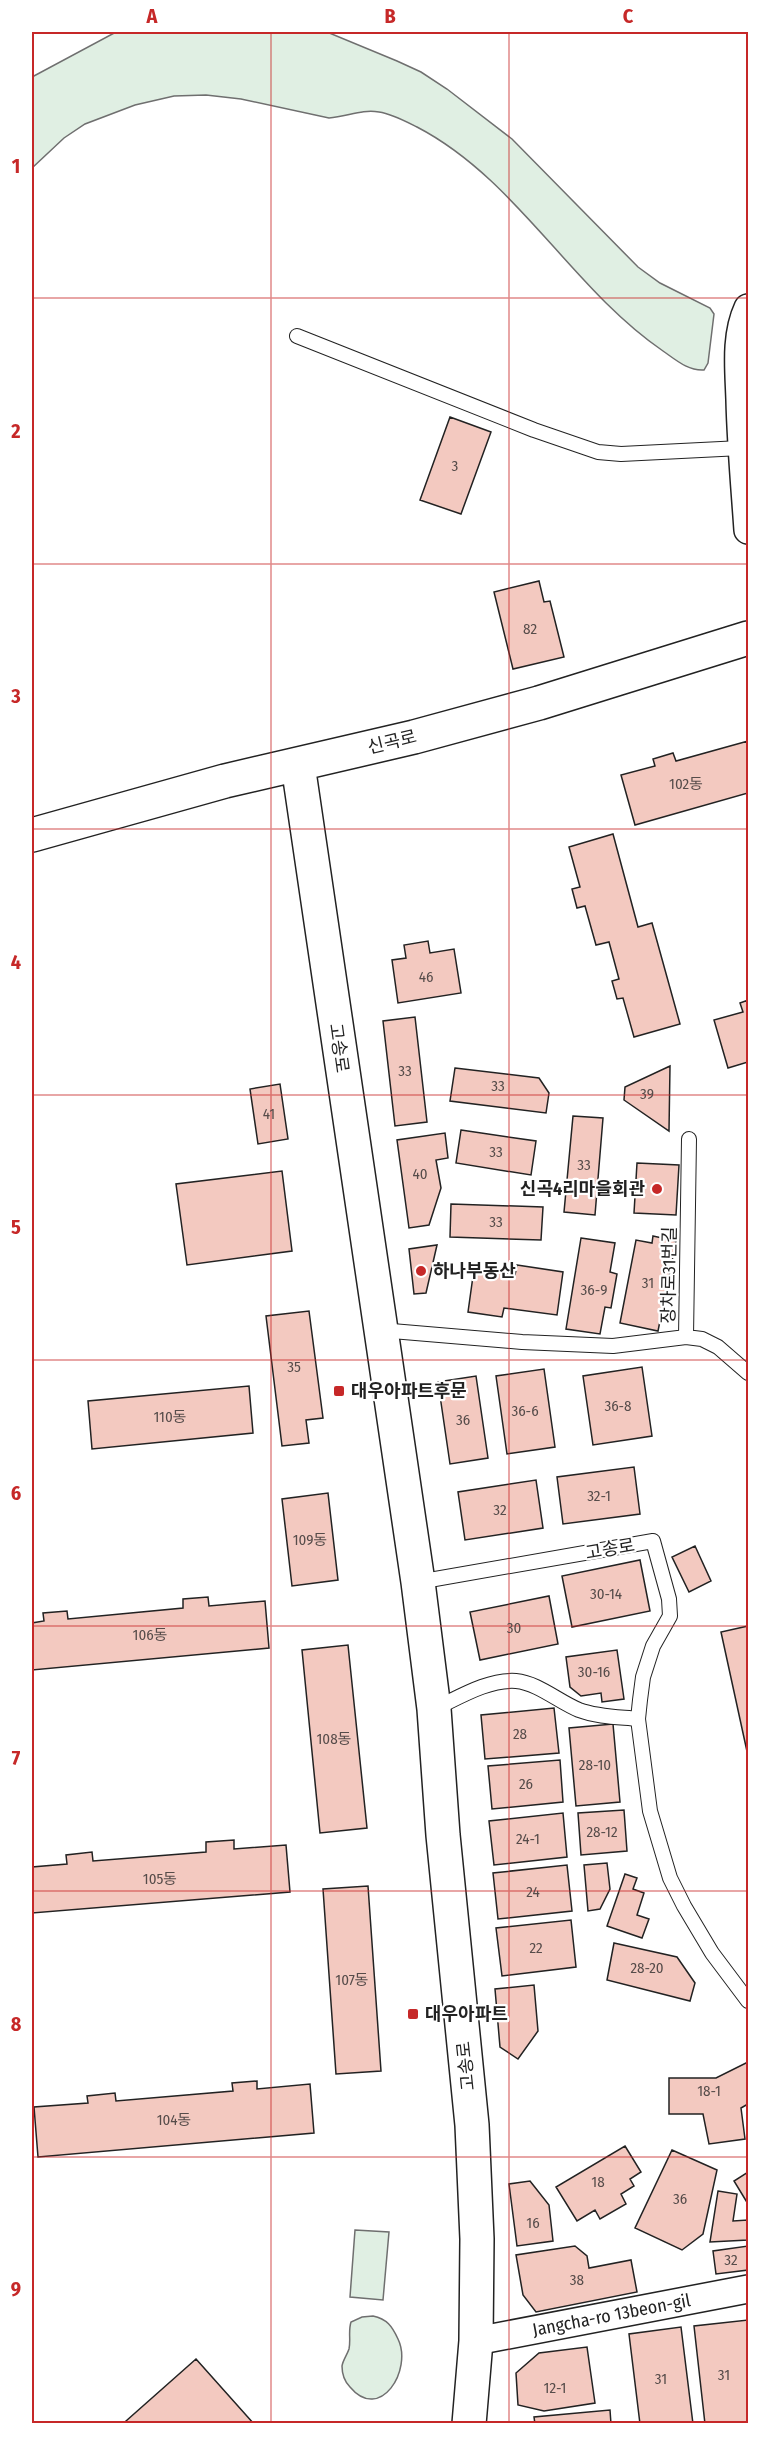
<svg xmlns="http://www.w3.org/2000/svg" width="780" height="2455" font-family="'Fira Sans Condensed','Noto Sans KR',sans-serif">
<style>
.green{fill:#e0efe3;stroke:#6f6f6f;stroke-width:1.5}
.building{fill:#f3c9c0;stroke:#222;stroke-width:1.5}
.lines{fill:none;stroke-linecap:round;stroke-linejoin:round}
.lane-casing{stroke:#222;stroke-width:16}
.street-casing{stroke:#222;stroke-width:30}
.secondary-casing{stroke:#222;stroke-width:36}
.lane{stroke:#fff;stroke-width:14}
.street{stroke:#fff;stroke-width:27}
.secondary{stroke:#fff;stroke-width:33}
.grid{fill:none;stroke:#c62828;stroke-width:1.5;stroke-opacity:0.55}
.poi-dot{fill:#c62828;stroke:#fff;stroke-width:2}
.labels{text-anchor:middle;stroke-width:4.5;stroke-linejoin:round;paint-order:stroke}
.number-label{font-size:15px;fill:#564c4a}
.street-label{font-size:18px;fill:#222;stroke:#fff}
.poi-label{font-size:18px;font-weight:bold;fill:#222;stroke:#fff;text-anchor:start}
.neatline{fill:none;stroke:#c62828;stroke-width:2}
.grid-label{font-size:20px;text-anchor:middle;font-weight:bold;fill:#c62828}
</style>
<rect width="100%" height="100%" fill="#fff"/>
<path class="green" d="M116,32H327L397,61L421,72L447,89L512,139L638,267L660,283L710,308L714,314L708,363L704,370C688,371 676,360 663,351C571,288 517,179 417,127C405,121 392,114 379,112C361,109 347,117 329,118L241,99L206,95L174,96L135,105L85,124L64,138L32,168V77Z
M355,2230L389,2232L383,2300L350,2297Z
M373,2316C387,2319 392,2326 398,2339C413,2370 380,2423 350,2387C345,2382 342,2374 342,2366C343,2360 347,2355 349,2349C351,2340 348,2331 351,2322L362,2317Z"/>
<path class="building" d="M450,417L491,432L461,514L420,500Z
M539,581L544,602L550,601L564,657L513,669L494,592Z
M748,741V793L635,825L621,775L655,766L653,759L673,753L676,761Z
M613,834L638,927L652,923L680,1024L634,1037L623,998L617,999L612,981L619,979L609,942L596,945L585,906L577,908L572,889L580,887L569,847Z
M428,941L430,953L454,949L461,993L398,1003L392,960L406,958L404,945Z
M748,1000V1062L728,1068L714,1020L743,1012L740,1003Z
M415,1017L427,1122L395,1126L383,1021Z
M670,1066L669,1131L624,1100L625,1087Z
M455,1068L539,1078L549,1093L546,1113L450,1101Z
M280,1084L288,1139L258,1144L250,1089Z
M573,1116L603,1118L595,1215L564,1212Z
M461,1130L536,1141L531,1175L456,1163Z
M445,1133L448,1158L436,1160L441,1188L429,1225L409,1228L397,1140Z
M637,1163L679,1165L676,1215L634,1213Z
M282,1171L292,1251L187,1265L176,1184Z
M451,1204L543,1207L541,1240L450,1237Z
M653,1236L676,1241L658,1331L620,1323L636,1240L652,1243Z
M581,1238L615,1243L610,1272L617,1274L611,1308L605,1307L600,1334L566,1329Z
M437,1245L426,1293L414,1294L409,1249Z
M517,1265L563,1272L557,1315L504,1308L502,1317L468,1312L474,1269L515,1275Z
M309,1311L323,1418L306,1420L309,1443L282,1446L266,1316Z
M642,1367L652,1436L593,1445L583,1376Z
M544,1369L555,1447L507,1454L496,1376Z
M476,1376L488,1458L450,1464L438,1382Z
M249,1386L253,1433L92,1449L88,1401Z
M634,1467L640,1514L563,1524L557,1477Z
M536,1480L543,1528L465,1540L458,1492Z
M328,1493L338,1580L292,1586L282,1499Z
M695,1546L711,1581L689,1592L672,1557Z
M640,1560L650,1611L572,1627L562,1576Z
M549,1596L558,1644L480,1660L470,1612Z
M208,1597L209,1606L265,1601L269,1648L32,1670V1623L44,1621L43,1613L67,1611L68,1619L183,1608V1599Z
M748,1626V1756L721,1632Z
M348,1645L367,1828L320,1833L302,1650Z
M617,1650L624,1699L602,1702L601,1693L581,1696L570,1687L566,1657Z
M554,1708L559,1753L485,1759L481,1715Z
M613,1724L620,1802L576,1806L569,1728Z
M560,1760L563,1802L492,1809L488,1766Z
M624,1810L627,1851L581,1855L578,1813Z
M563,1813L567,1857L494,1865L489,1821Z
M234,1840V1849L286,1845L290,1892L32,1913V1867L67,1864L66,1855L92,1852L93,1861L206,1852V1842Z
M607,1863L610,1889L600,1909L588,1911L584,1865Z
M567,1865L572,1911L498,1919L493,1873Z
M625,1874L637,1878L633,1889L644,1893L637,1915L649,1919L642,1938L607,1926Z
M368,1886L381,2071L336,2074L323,1889Z
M571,1920L576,1967L502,1976L496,1928Z
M614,1943L677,1957L695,1983L690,2001L607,1980Z
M534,1985L538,2031L518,2059L500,2047L495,1989Z
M748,2062V2104L741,2108L745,2139L709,2144L703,2114H669V2078H716Z
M257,2081V2089L310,2084L314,2133L38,2157L34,2107L88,2103L87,2096L115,2093L116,2101L233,2091L232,2083Z
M625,2146L641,2172L630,2179L634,2186L621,2194L626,2204L600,2219L595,2210L577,2221L556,2187Z
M672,2150L717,2170L703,2234L682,2250L635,2228Z
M748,2172V2204L734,2181Z
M530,2181L549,2205L553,2241L517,2246L509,2184Z
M718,2191L737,2194L733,2221L748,2220V2240L710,2242Z
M575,2246L587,2256L589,2268L631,2260L637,2292L536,2312L523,2295L516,2255Z
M748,2246V2270L716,2274L713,2251Z
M748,2320V2424H705L694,2326Z
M681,2327L693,2424H640L629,2334Z
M587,2347L595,2403L544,2411L518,2405L516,2373L539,2353Z
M196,2359L254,2424H129L126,2421Z
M610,2410L611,2424H535L534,2417Z"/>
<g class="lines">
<defs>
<path id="lane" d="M297,336L534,430L598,452L621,454L741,448
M380,1330L522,1342L613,1346L686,1337L702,1339L718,1347L748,1373
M686,1337L689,1139
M418,1582L653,1541L669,1599L670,1616L653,1646L643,1677L640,1700L638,1719L650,1811L670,1878L684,1906L712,1953L748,2001
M434,1709C458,1698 488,1679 516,1681C538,1683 559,1702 579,1710C598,1717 619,1717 638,1719"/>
<g id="street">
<path d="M748,308C735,336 739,369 740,400C741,443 745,487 748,530"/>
<path id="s1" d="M476,2341L748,2289"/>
</g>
<path id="secondary" d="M298,765L418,1582L434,1709L443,1835L472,2125L477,2239L476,2341L469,2424
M32,835L225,781L414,737L539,703L748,638"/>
</defs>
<use href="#lane" class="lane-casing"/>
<use href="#street" class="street-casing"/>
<use href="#secondary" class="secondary-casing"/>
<use href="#lane" class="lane"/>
<use href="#street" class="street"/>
<use href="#secondary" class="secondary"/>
</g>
<path class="grid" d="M271,32V2424M509,32V2424M32,298H748M32,564H748M32,829H748M32,1095H748M32,1360H748M32,1626H748M32,1891H748M32,2157H748"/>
<g class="poi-dot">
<circle cx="657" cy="1189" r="6"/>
<circle cx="421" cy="1271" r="6"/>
<rect x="333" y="1385" width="12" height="12" rx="3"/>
<rect x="407" y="2008" width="12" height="12" rx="3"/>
</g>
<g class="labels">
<g class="number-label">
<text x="455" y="471">3</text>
<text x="530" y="634">82</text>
<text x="686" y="789">102동</text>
<text x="426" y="982">46</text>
<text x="405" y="1076">33</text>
<text x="498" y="1091">33</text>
<text x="647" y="1099">39</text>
<text x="269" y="1119">41</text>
<text x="496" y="1157">33</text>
<text x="584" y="1170">33</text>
<text x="420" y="1179">40</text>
<text x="496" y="1227">33</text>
<text x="648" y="1288">31</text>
<text x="594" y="1295">36-9</text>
<text x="294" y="1372">35</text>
<text x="618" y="1411">36-8</text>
<text x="525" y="1416">36-6</text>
<text x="170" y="1422">110동</text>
<text x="463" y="1425">36</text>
<text x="599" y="1501">32-1</text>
<text x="500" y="1515">32</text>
<text x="310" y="1545">109동</text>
<text x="606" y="1599">30-14</text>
<text x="514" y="1633">30</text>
<text x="150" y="1640">106동</text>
<text x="594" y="1677">30-16</text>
<text x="520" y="1739">28</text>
<text x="334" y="1744">108동</text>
<text x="595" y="1770">28-10</text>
<text x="526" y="1789">26</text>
<text x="602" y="1837">28-12</text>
<text x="528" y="1844">24-1</text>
<text x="160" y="1884">105동</text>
<text x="533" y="1897">24</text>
<text x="536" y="1953">22</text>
<text x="647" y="1973">28-20</text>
<text x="352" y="1985">107동</text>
<text x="709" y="2096">18-1</text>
<text x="174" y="2125">104동</text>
<text x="598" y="2187">18</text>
<text x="680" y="2204">36</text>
<text x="533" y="2228">16</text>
<text x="731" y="2265">32</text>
<text x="577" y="2285">38</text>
<text x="724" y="2380">31</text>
<text x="661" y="2384">31</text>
<text x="555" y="2393">12-1</text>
</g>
<g class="street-label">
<text transform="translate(392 742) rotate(-14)" y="6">신곡로</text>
<text transform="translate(339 1048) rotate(82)" y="6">고송로</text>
<text transform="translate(669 1275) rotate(-89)" y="6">장차로31번길</text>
<text transform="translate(610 1549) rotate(-10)" y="6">고송로</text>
<text transform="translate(466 2066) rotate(-96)" y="6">고송로</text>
<text dy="6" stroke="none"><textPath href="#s1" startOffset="138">Jangcha-ro 13beon-gil</textPath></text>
</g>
<g class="poi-label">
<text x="645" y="1195" text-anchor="end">신곡4리마을회관</text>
<text x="433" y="1277">하나부동산</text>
<text x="351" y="1397">대우아파트후문</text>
<text x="425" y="2020">대우아파트</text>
</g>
</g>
<rect width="780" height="2455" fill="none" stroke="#ffffff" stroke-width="66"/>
<rect x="33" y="33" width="714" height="2389" class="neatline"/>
<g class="grid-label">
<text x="152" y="23">A</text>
<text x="390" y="23">B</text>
<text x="628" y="23">C</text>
<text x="16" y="173">1</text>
<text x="16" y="438">2</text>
<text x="16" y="703">3</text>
<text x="16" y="969">4</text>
<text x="16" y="1234">5</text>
<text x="16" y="1500">6</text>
<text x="16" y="1765">7</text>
<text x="16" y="2031">8</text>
<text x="16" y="2296">9</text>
</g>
</svg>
